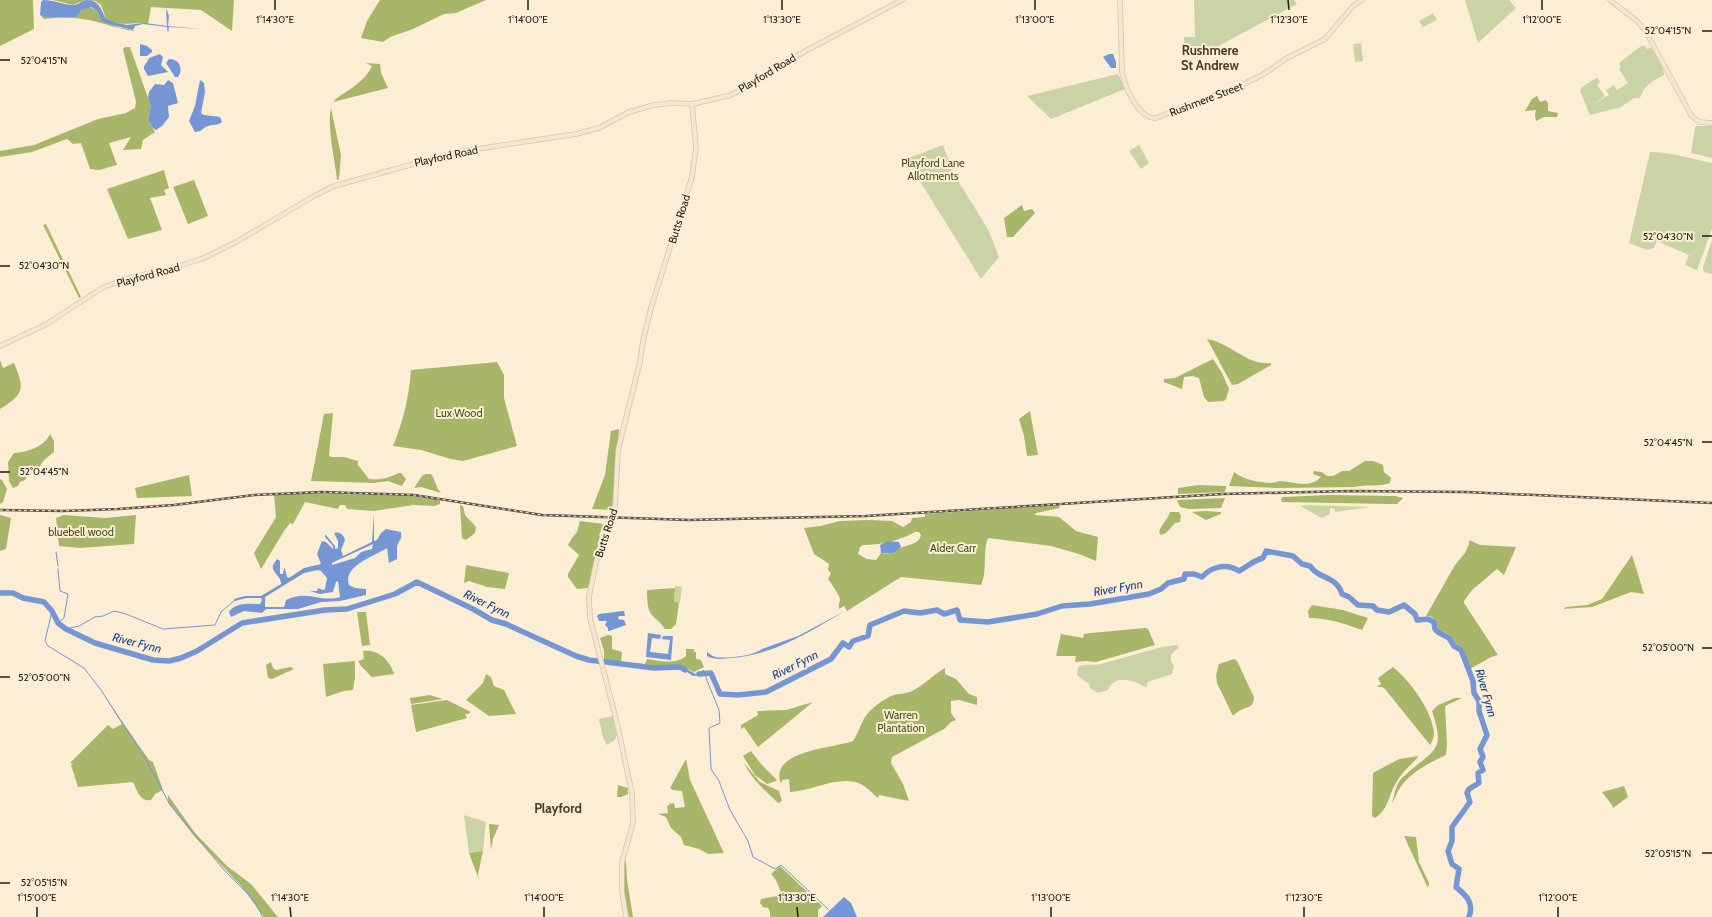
<svg xmlns="http://www.w3.org/2000/svg" width="1712" height="917" font-family="Cabin,sans-serif">
<style>
.green{fill:#c9d3a6}
.forest{fill:#a8b66a;fill-rule:evenodd}
.water{fill:#7596d5;fill-rule:evenodd}
.lines{fill:none;stroke-linecap:round;stroke-linejoin:round}
.stream{stroke:#7596d5;stroke-width:1}
.river{stroke:#7596d5;stroke-width:5.5}
.secondary-casing{stroke:#d2c5ad;stroke-width:5.5}
.secondary{stroke:#f5e5d1;stroke-width:4}
.rail-casing{stroke:#585145;stroke-width:2.5}
.rail{stroke:#fbeed5;stroke-width:1;stroke-dasharray:3;stroke-linecap:butt}
.secondary-bridge-casing{stroke:#d2c5ad;stroke-width:5.5;stroke-linecap:butt}
.secondary-bridge{stroke:#f5e5d1;stroke-width:4}
.ticks{fill:none;stroke:#211c14;stroke-width:1.5}
.labels{text-anchor:middle;stroke-width:4;stroke-linejoin:round;paint-order:stroke}
.street-label{font-size:11px;fill:#211c14;stroke:#fbeed5}
.park-label{font-size:11px;fill:#485119;stroke:#fbeed5}
.water-label{font-size:12px;font-style:italic;fill:#1d408b;stroke:#fbeed5}
.quarter-label{font-size:13px;font-weight:bold;fill:#483d29;stroke:#fbeed5}
.ticks-label{font-size:10px;text-anchor:middle;fill:#211c14;stroke:#fbeed5;stroke-width:4;stroke-linejoin:round;paint-order:stroke}
</style>
<rect width="100%" height="100%" fill="#fbeed5"/>
<path class="green" d="M1194,0H1294L1297,4L1196,58L1195,46H1184V37H1195Z
M1465,0H1509L1516,8L1478,43Z
M1433,13L1437,20L1423,27L1419,21Z
M1361,43L1363,61L1355,62L1353,44Z
M1641,46H1645L1647,49L1651,48L1663,65L1664,75C1652,81 1644,85 1640,98H1634L1621,107L1590,115L1580,91L1582,87L1596,78H1598L1600,82L1597,85L1605,96L1590,106L1609,95L1606,90L1614,85L1617,90L1628,83L1619,69L1621,67L1619,63Z
M1118,74L1125,89L1051,119L1027,96Z
M1696,126H1712V158L1691,153L1695,128Z
M943,145L953,173L988,229L999,257L981,279L906,159Z
M1139,145L1149,163L1141,169L1129,151Z
M1650,152C1671,152 1691,159 1712,163V229L1697,270L1685,265L1689,255L1657,241L1654,248L1647,250L1629,243Z
M1712,240V274L1704,272L1703,267Z
M1306,505L1370,507L1335,512V509L1330,508V514L1322,518L1300,506Z
M675,586L682,587L680,603H674Z
M1177,645L1179,648C1171,653 1168,657 1174,666L1172,674L1150,681L1147,683V687H1145C1134,680 1114,674 1108,690L1098,693L1090,688L1089,684L1077,675L1078,667C1085,663 1093,666 1101,664L1162,647Z
M613,716L617,735L615,740L607,745L603,737L599,719Z
M464,815L486,822L483,851L469,853Z"/>
<path class="forest" d="M0,0H33L34,29L0,46Z
M53,0H234L232,31L201,10L151,7L148,24C133,21 122,28 106,19L101,5L95,1L85,0L73,5Z
M380,0H486L456,13L444,14L413,29L390,37L383,42L361,38L367,21Z
M89,7C98,9 106,21 115,26C121,29 129,28 135,31C121,30 110,25 97,22C80,17 61,17 44,19L40,15L46,17H76L82,10Z
M125,47H130L148,98L151,106L148,120L155,132L143,140L141,149L123,150L131,137L109,143L117,165L99,170L90,169L81,143L73,144L67,139L32,152L0,157V151L34,145L98,119L126,113L135,108L136,102L123,49Z
M366,63L380,64L381,73L388,88L333,102L331,108L341,155L339,179L337,180C336,163 322,110 336,99C349,89 365,82 372,66Z
M1537,96L1540,102L1546,100L1548,103V111L1558,113L1557,117H1544L1536,121L1535,115L1536,110L1525,111L1532,99Z
M164,170L169,188L164,190L166,195L150,198L162,230L128,239L107,189Z
M194,180L208,216L188,224L173,187Z
M1022,205L1024,211L1032,209L1035,213L1013,237H1007L1004,218Z
M46,224L81,297L79,298L43,225Z
M1207,339C1231,343 1247,366 1271,363V365L1238,384L1232,385Z
M1213,359L1222,373L1229,389L1226,399L1224,401L1208,402L1204,397L1199,378L1192,376L1184,377L1182,389L1164,382V379L1175,378Z
M0,360L3,368L14,363C25,389 24,394 0,409Z
M497,362L504,375V398L517,446L463,461L451,459L421,450L393,446C403,422 409,397 411,370Z
M1030,411L1038,455L1027,456L1024,436L1019,419Z
M333,413L329,456L332,457H344L358,461V465L369,479C376,480 385,479 392,476C396,475 396,473 401,473L406,479L402,486L388,481L374,483L311,481L324,414Z
M619,429L613,504L610,510L592,509L605,475L611,431Z
M50,434L54,441V452L44,460L38,469L30,473L25,480L20,482L18,486L13,488L9,481L8,462L14,453C28,452 44,447 50,434Z
M1365,461H1373L1383,465L1384,472L1391,478L1390,483C1379,487 1366,484 1354,487L1276,488L1229,486L1234,472C1244,480 1258,482 1270,483C1273,483 1276,482 1279,481C1293,481 1308,490 1321,477L1313,474L1314,471L1322,472L1327,476H1333L1342,471H1349Z
M426,474H431C436,481 435,486 441,493L421,487L414,488L422,476Z
M189,475L192,496L137,498L135,488Z
M0,479L2,480L7,489L3,502L0,504Z
M1198,485L1226,486L1225,492L1178,494V488Z
M303,493L411,496L440,500V504L434,506L414,505V503L413,505L374,511L347,509L345,505H340L338,509L305,502L293,524L290,523L284,531L261,569L254,553L276,517L274,494Z
M1329,495L1395,496L1403,498L1397,504H1391L1282,502L1281,499L1283,497Z
M1225,498L1221,508L1188,509L1180,507L1177,500Z
M460,505L463,506L465,515L476,527L475,533L466,540L462,538Z
M1059,505L1060,508L1036,513L1035,515L1059,517L1076,531L1098,537L1096,561L1079,554L1051,546L988,538C982,553 988,570 981,585L901,577L847,611L844,606L839,609C838,605 840,602 840,599C839,595 830,581 828,579L831,573L828,570L829,564L814,554L804,528L820,526L840,521L868,520L892,521L903,527L911,522L912,518L925,517V514ZM915,532H919L921,535C919,544 910,544 903,547C893,550 892,555 881,553L876,560L867,559L858,554L860,547L863,545C881,545 899,541 915,532Z
M1205,511L1221,512V514L1206,520L1192,512Z
M1170,512H1179L1181,516L1180,522L1175,523L1166,533L1161,535L1159,532C1161,524 1168,520 1170,512Z
M0,515L11,518L6,549L0,551Z
M63,515L105,518L136,515L134,544L80,548L59,546L56,518Z
M580,521L604,524L599,535L600,537L588,588L577,589L568,577V574L579,555L568,545L572,538L577,532Z
M1469,540L1480,545L1516,547L1504,575L1497,569L1472,590L1464,601V603L1498,655L1491,657L1470,669L1463,648L1455,643L1450,635L1438,629L1436,620L1430,616H1426L1455,565L1465,553L1469,544Z
M1632,555L1644,594L1631,592L1592,607L1563,609L1566,607L1587,605L1602,599Z
M466,565L509,573L505,589L487,587L469,581L464,583Z
M675,588L674,602L679,603L676,624L671,629H665C660,621 653,618 650,612C647,606 647,597 647,590Z
M1312,605L1343,610L1368,618L1362,630C1345,624 1328,618 1309,618L1308,611Z
M357,612H366L370,645L362,646Z
M1145,628L1148,629L1155,645L1096,662L1086,661L1075,662L1076,656H1056L1061,634L1083,638L1084,634L1091,633Z
M608,635L612,636V649L622,652L621,662L604,661V651L600,638Z
M686,649H694V652H696V659L701,660L704,667L694,672L680,666C671,673 656,666 645,664L647,659C660,661 675,665 686,656Z
M363,651C378,649 390,660 394,674L372,677L361,666L358,661L364,659Z
M1234,659L1237,661L1254,697C1253,708 1249,706 1241,710C1238,711 1235,714 1233,716L1217,683L1216,675L1219,664Z
M355,661V678L353,690L344,691L326,697L323,664Z
M271,662L273,668L276,670L291,667L294,669L272,679L268,678L266,665Z
M1393,667C1410,681 1432,710 1434,733C1434,737 1432,742 1430,745L1385,689L1382,687H1377L1381,684L1378,678Z
M945,668V674L956,679L969,694L977,697V705L959,700L951,701V713L956,720L951,722L944,729L892,757L891,763L903,784L909,801L879,795L878,798C871,792 864,784 855,782C836,777 810,791 790,792L789,779L782,780V783L780,781C772,750 835,748 853,741C858,734 859,728 863,721C867,711 883,699 894,695C900,693 906,694 912,691C924,685 933,675 945,668Z
M486,674L491,677L494,686L504,690L516,714L489,716L466,700L483,683Z
M430,695L443,699L411,704L410,698Z
M105,697L149,760L153,762L163,790L155,794L151,800C140,802 137,790 133,782L78,787L71,765L73,764L70,763L108,725L113,729L122,724Z
M1455,698H1462L1445,706L1447,744L1446,755C1429,763 1407,774 1398,791C1396,795 1395,799 1392,803C1394,797 1395,788 1399,782C1402,777 1408,773 1412,769C1440,747 1443,746 1432,711L1438,705Z
M447,700L471,712L468,714H465L467,718L416,732L411,705Z
M813,702L758,747L744,727L741,729V725L758,715L757,711L786,710Z
M751,751L761,764L777,780L776,781L767,784L755,775L743,756Z
M1419,756C1411,765 1402,772 1396,783C1388,796 1389,809 1375,818L1372,816L1373,773L1399,759Z
M686,759L690,780L724,853L708,854L699,849L684,845L681,837L671,828L666,817L658,814L668,813L667,806L669,805V804L674,803L675,808L685,807L682,791L673,790L670,788Z
M744,763L760,782L779,791L782,801L778,803C765,791 751,778 744,763Z
M618,785L628,788V794L621,797H617Z
M1624,786L1628,797L1613,808L1612,805L1602,792Z
M168,795L195,833L227,866L251,884L278,917H264L242,887L194,836L168,802Z
M489,824L499,825L493,839L491,850Z
M1404,836L1416,837L1419,862L1429,883L1428,888Z
M483,851L478,875L479,880L469,853Z
M626,861L627,880L633,917H629L624,891V864Z
M780,866L822,906L818,910V917H770V912L768,908L763,907L760,903L761,899L782,895L776,880L771,874Z"/>
<path class="water" d="M43,0C54,0 64,5 74,5C78,5 81,1 86,0C100,0 101,10 106,19L117,23L127,25L145,23L167,26L166,8L169,16L168,26L201,29L169,27L168,34L167,27L143,24L135,26L133,30L116,26L101,21C100,13 98,11 91,7L82,10L76,17H45L40,15L41,2Z
M140,44L147,46L152,50V52L147,56H140Z
M160,54L163,57L161,65L168,72L148,76L144,69V66L147,62L149,58Z
M1109,54H1113L1116,62V68H1111L1103,57Z
M169,59C179,59 184,68 178,77H175L166,63Z
M168,80L173,83L178,103L168,106L169,117L162,126L156,130L153,128L148,120L151,106L148,98L149,92L155,84L164,85Z
M200,80L204,83L205,92L201,113L204,115L220,117L222,122C217,126 213,124 208,126C203,128 201,132 195,132L189,121L195,106Z
M374,513V541L377,540L381,533L386,529L401,532V538L397,546V559L389,563L387,548C375,556 342,566 349,585L355,588L366,589V595L340,601L321,602L298,609H266L262,613L244,611L231,617L229,612C236,602 249,604 260,604L262,600L261,598H246L235,601L234,599L245,596H261L281,584C282,577 271,572 273,565C274,563 276,561 277,559L280,561V574H283L284,568L285,569L287,577L289,578L304,568L321,564L317,554L322,541L326,542L333,549V546L325,537V534L335,546V549L338,548V541L334,533C339,531 344,535 345,540L341,550L343,556L372,542ZM373,544L372,549L361,552L355,558L332,565V563L336,561ZM318,570L321,571L327,578L325,589L323,590L318,588L317,591H310L320,594L333,592L336,582L338,581L340,597C320,603 308,589 286,600L284,607H265V597L304,573Z
M888,541L899,542L901,547L893,553H881L880,545Z
M623,611H624L625,616H619L618,619L624,620L626,625L609,631H608V628L605,625L607,621H599L597,616L599,614Z
M845,611C809,632 774,655 731,658C723,659 715,660 707,656V652C710,654 712,656 715,657C727,659 753,656 762,649L798,636Z
M648,633L661,635L660,639L652,638L650,652L668,654L670,640L662,639L663,636H673L671,660L646,657Z
M604,661L645,664L664,669H676L680,666L696,674H699L697,672L704,670L707,678L704,675L693,676L681,668C666,673 650,665 635,664C624,663 614,663 604,663Z
M844,897L851,903L857,917H823Z"/>
<g class="lines">
<path class="stream" d="M56,552L58,566
M58,569L60,591L68,594L64,618L58,623
M52,611L45,641L48,646L84,668L101,690L145,758L170,805L224,870L252,898L263,917
M66,629L79,626L95,617L103,616L114,611L126,614L163,629L215,625L221,612L235,600
M706,678L719,710L720,723L709,728L711,769L719,781L730,810L748,841L753,857L775,869L781,865L829,910"/>
<path class="river" d="M0,593H13L23,598L44,602L52,611L58,623L66,629L95,643L153,660L169,661L181,658L197,651L242,623L325,610L347,609L395,594L417,582L473,609L492,620L506,624L576,656L589,660L614,663L654,668L680,667L685,670
M699,674L711,673L720,694L738,695L766,692L831,659L843,643L849,647L853,641L868,636L870,625L904,611L920,613L937,610L944,614L957,610L960,620L988,622L1037,614L1062,606L1090,604L1149,594L1161,589L1168,583L1184,579L1185,574H1194L1202,577C1212,566 1227,563 1239,571C1247,567 1254,560 1263,558L1266,551L1293,556L1302,564L1310,566C1319,580 1336,575 1342,594L1349,597L1358,605L1373,606L1377,610L1389,612L1404,605L1415,614L1417,620L1428,619L1434,622L1435,629L1438,632L1449,638L1454,646L1461,650L1473,681L1474,693L1479,701V711L1487,735L1480,749L1483,757L1480,762L1483,770L1478,773L1479,783L1469,789L1467,793L1470,802L1452,827V841L1448,851L1452,864L1459,869L1456,887C1467,896 1474,903 1469,917"/>
<defs>
<path id="secondary" d="M1120,0L1122,72C1125,87 1138,119 1156,118L1185,106L1240,86L1264,74L1287,58L1325,39L1353,6L1362,0
M1610,0L1637,21L1645,30L1691,115L1699,122L1712,123
M0,346L45,325L102,288L125,279L173,268L204,258L236,242L314,196L334,186L457,152L576,134L599,128L629,112L654,105L672,103L692,104L731,95L757,81L781,64L902,0
M615,507L618,450L640,362L643,341L651,308L692,177L696,148L692,104
M607,530L596,563L589,597L590,618L616,719L632,793L633,823L622,862V892L626,917"/>
</defs>
<use href="#secondary" class="secondary-casing"/>
<use href="#secondary" class="secondary"/>
<defs>
<path id="rail" d="M0,510L63,511L118,509L174,505L254,495L322,492L414,495L542,515L689,520L866,516L1223,494L1350,491L1466,492L1712,503"/>
</defs>
<use href="#rail" class="rail-casing"/>
<use href="#rail" class="rail"/>
<defs>
<path id="secondary-bridge" d="M607,530L615,507"/>
</defs>
<use href="#secondary-bridge" class="secondary-bridge-casing"/>
<use href="#secondary-bridge" class="secondary-bridge"/>
</g>
<path class="ticks" d="M275,0V10M528,0V10M782,0V10M1035,0V10M1288,0L1289,10M1542,0V10M1702,31H1712M0,60H10M1702,236H1712M0,266H10M1702,442H1712M0,472H10M1702,648H1712M0,677H10M1702,853H1712M0,883H10M37,907V917M290,907L291,917M544,907V917M797,907L798,917M1051,907V917M1304,907V917M1558,907V917"/>
<g class="labels">
<g class="street-label">
<text transform="translate(767 73) rotate(-31)" y="4">Playford Road</text>
<text transform="translate(1206 99) rotate(-21)" y="4">Rushmere Street</text>
<text transform="translate(446 156) rotate(-12)" y="4">Playford Road</text>
<text transform="translate(679 219) rotate(-73)" y="4">Butts Road</text>
<text transform="translate(148 275) rotate(-15)" y="4">Playford Road</text>
<text transform="translate(606 533) rotate(-72)" y="4">Butts Road</text>
</g>
<g class="park-label">
<text x="933" y="167">Playford Lane<tspan x="933" dy="13">Allotments</tspan></text>
<text x="459" y="417">Lux Wood</text>
<text x="81" y="536">bluebell wood</text>
<text x="953" y="552">Alder Carr</text>
<text x="901" y="719">Warren<tspan x="901" dy="13">Plantation</tspan></text>
</g>
<g class="water-label">
<text transform="translate(1118 588) rotate(-10)" y="4">River Fynn</text>
<text transform="translate(487 604) rotate(26)" y="4">River Fynn</text>
<text transform="translate(137 643) rotate(14)" y="4">River Fynn</text>
<text transform="translate(795 665) rotate(-27)" y="4">River Fynn</text>
<text transform="translate(1486 693) rotate(74)" y="4">River Fynn</text>
</g>
<g class="quarter-label">
<text x="1210" y="55">Rushmere<tspan x="1210" dy="15">St Andrew</tspan></text>
<text x="558" y="813">Playford</text>
</g>
</g>
<g class="ticks-label">
<text x="275" y="23">1°14'30"E</text>
<text x="528" y="23">1°14'00"E</text>
<text x="782" y="23">1°13'30"E</text>
<text x="1035" y="23">1°13'00"E</text>
<text x="1289" y="23">1°12'30"E</text>
<text x="1542" y="23">1°12'00"E</text>
<text x="1668" y="34">52°04'15"N</text>
<text x="44" y="64">52°04'15"N</text>
<text x="1668" y="240">52°04'30"N</text>
<text x="44" y="269">52°04'30"N</text>
<text x="1668" y="446">52°04'45"N</text>
<text x="44" y="475">52°04'45"N</text>
<text x="1668" y="651">52°05'00"N</text>
<text x="44" y="681">52°05'00"N</text>
<text x="1668" y="857">52°05'15"N</text>
<text x="44" y="886">52°05'15"N</text>
<text x="37" y="901">1°15'00"E</text>
<text x="290" y="901">1°14'30"E</text>
<text x="544" y="901">1°14'00"E</text>
<text x="797" y="901">1°13'30"E</text>
<text x="1051" y="901">1°13'00"E</text>
<text x="1304" y="901">1°12'30"E</text>
<text x="1558" y="901">1°12'00"E</text>
</g>
</svg>
